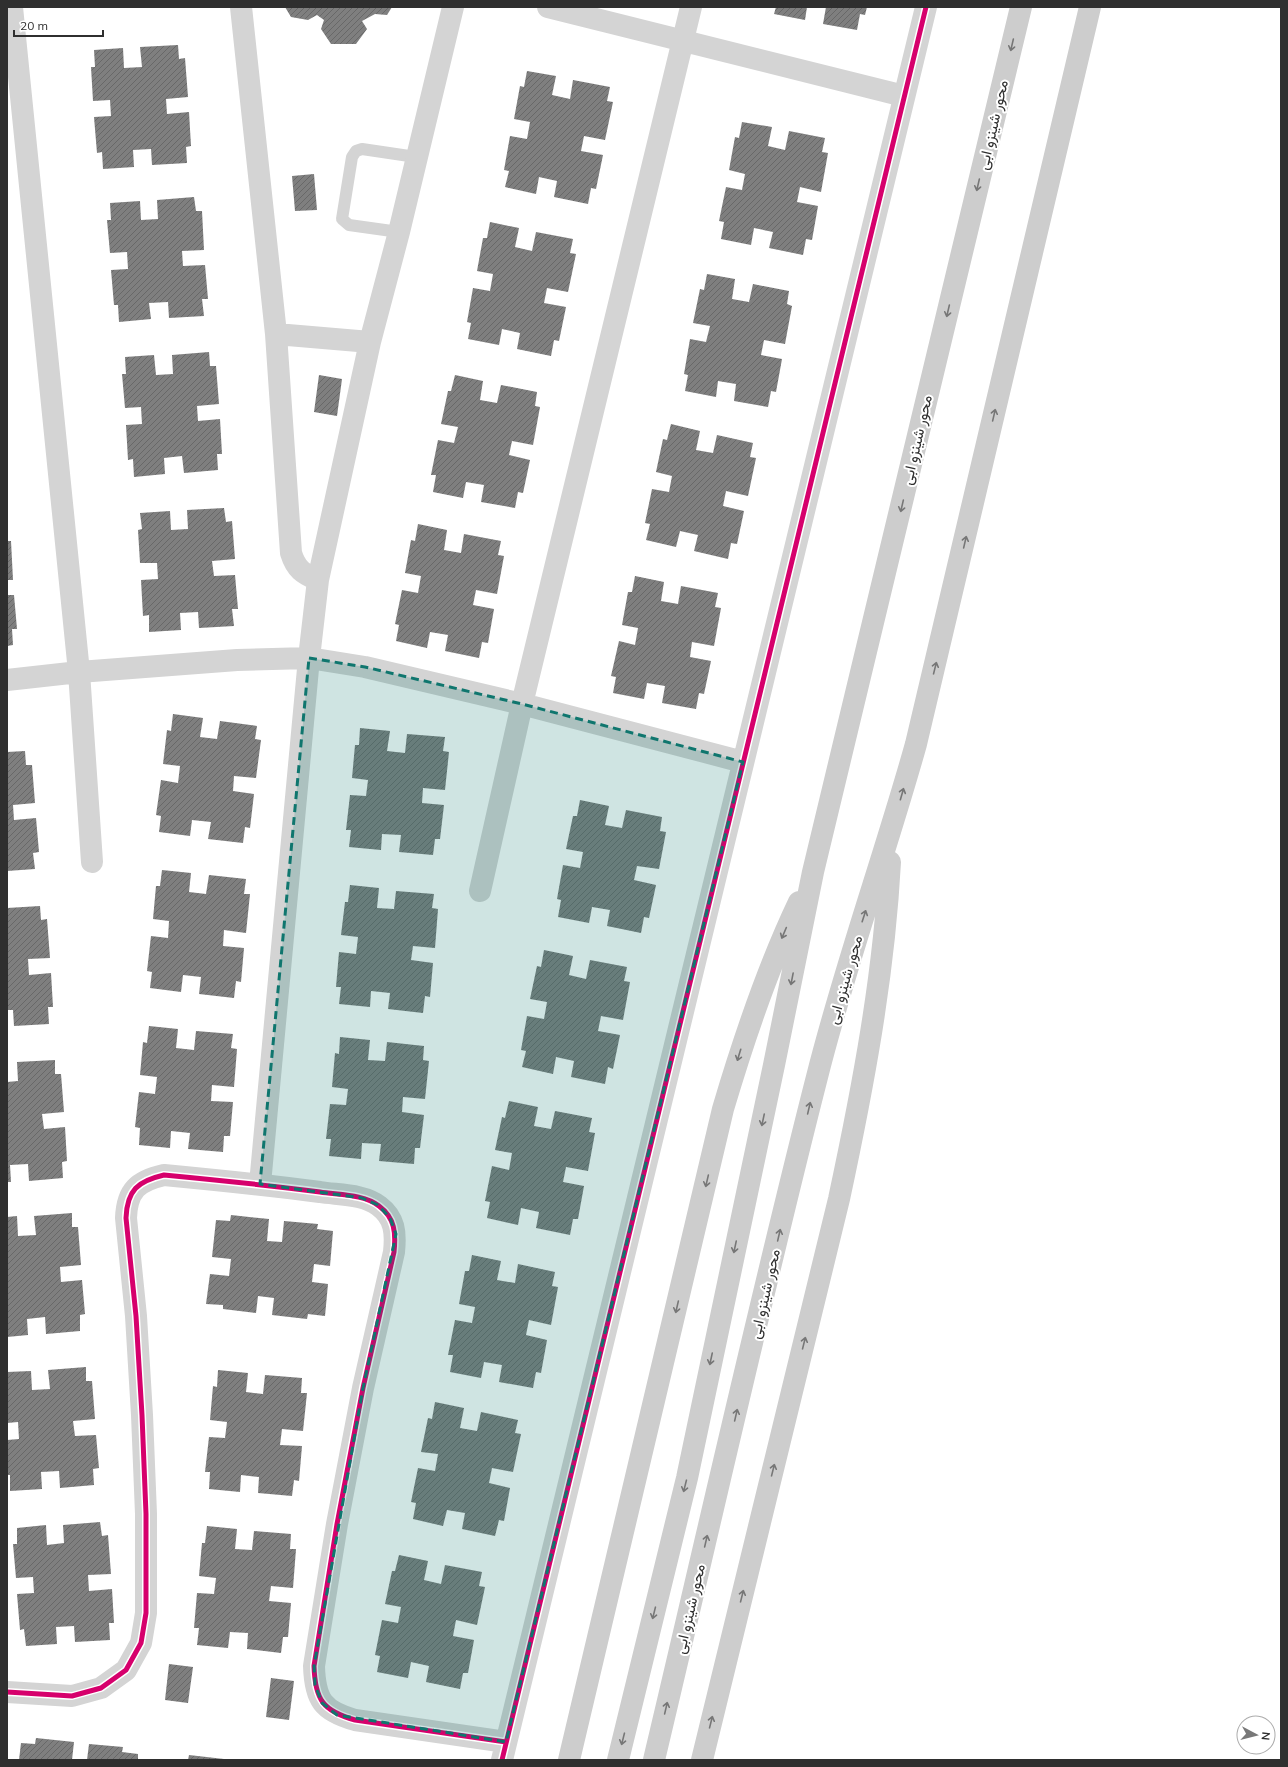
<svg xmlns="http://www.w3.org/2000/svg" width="1288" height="1767" font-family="Mulish,Vazirmatn,sans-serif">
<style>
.building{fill:url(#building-hatch)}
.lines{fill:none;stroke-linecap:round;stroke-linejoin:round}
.lane{stroke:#d4d4d4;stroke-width:12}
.street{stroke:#d4d4d4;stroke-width:22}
.secondary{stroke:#cdcdcd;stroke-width:22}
.cycleway-casing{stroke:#fff;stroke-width:8}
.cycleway{stroke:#d6006c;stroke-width:5}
.oneway{stroke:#767676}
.marked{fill:#0f766e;fill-opacity:0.2;stroke:#0f766e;stroke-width:3;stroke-dasharray:8 5;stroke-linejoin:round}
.labels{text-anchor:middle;stroke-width:4;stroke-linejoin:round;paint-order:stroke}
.street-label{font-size:15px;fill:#2f2f2f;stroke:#fff}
</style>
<defs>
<pattern id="building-hatch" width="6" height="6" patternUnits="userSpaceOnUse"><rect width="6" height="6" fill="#7f7f7f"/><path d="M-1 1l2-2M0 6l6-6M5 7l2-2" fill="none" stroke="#686868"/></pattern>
</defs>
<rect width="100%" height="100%" fill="#fff"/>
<path class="building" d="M285,7H392L387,15L375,14L362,21L367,29L356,44H331L321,29L324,20L317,15L308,20L291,17Z
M776,7H807L805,20L774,14Z
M826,7H867L865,15L860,14L857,30L823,24Z
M178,45L179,59L185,58L188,97L166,99L167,114L189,112L191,146L186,147L187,163L152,165L151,149L133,150L134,167L103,169L102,152L97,153L94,117L111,116L110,100L93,101L91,67H95L94,50L123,48L124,68L142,67L140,47Z
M527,71L556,76L552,95L570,99L573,80L610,87L607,101L613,102L605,140L584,136L581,151L603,155L596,189L591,188L588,204L554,197L557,181L539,177L536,194L505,187L509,171L504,170L510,136L527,139L530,122L514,119L520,86L524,87Z
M742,122L772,127L768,146L785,150L789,131L825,138L822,152L828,153L821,192L800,187L797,202L818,206L812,240L806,239L803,255L769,248L773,232L754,228L751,245L721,239L724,222L719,221L726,187L742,190L745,174L729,170L735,137L739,138Z
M314,174L317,210L295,211L292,176Z
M194,197L196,211H202L204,250L182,251L183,266L205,265L208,299H202L204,316L169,318L168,302L149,303L151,319L119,322L118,305H114L111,270L128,269L127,252L110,253L107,220H111L110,203L140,201L141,220L158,219L157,200Z
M490,222L519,228L515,247L532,251L536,232L573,239L570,253L576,254L568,292L547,288L544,303L566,307L559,341L554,340L551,356L517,349L520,333L502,329L499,345L468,339L471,323L467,322L473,288L490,291L493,274L477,271L483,238H487Z
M707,274L735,279L732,299L749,302L753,284L789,291L787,304L792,306L785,344L764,340L761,355L782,359L776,392L771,391L768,407L734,401L736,384L718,381L716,397L685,391L688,375L684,374L690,339L706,342L710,326L693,323L700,289L704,290Z
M209,352L210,366H216L219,404L197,406L198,421L220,419L222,454H217L218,470L184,473L182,456L164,458L165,474L134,477L133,459L128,460L126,425L142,424L141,407L125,408L122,374H126L125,357L154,355L156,375L173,374L172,355Z
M319,375L342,379L337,416L314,412Z
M455,375L483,381L480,400L497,403L501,385L537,392L535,406L540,407L533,445L512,441L509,455L530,460L523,493L518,492L515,508L481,502L484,485L466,482L463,498L433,492L436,475H431L438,440L454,443L458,427L441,424L448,391H451Z
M671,424L700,431L696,450L713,453L717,435L753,443L750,457L756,458L748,496L726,491L723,506L744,511L737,544L731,543L728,559L694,551L698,535L680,531L676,547L646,540L650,524L645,523L652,489L669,492L672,476L656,472L663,439L667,440Z
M224,508L226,522L232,521L235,559L212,561L214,576L235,575L238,609H232L234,626L199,628L198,612L180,613L181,630L149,632V615L143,616L141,580L158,579L157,563H140L138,530L142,529L140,513L170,511L171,530L188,529L187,510Z
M418,524L447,530L444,550L461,553L464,534L501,541L498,555L504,556L497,594L476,590L473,605L494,609L488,643L482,642L479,658L445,651L448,635L430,632L427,648L396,641L399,625L395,624L402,590L418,593L421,576L405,573L411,540L415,541Z
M7,541H11L13,580H7Z
M635,576L664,582L661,601L678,604L681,586L718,593L715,607L721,608L714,646L692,642L690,657L711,661L704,694L699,693L696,709L662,703L665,686L647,683L644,699L613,693L616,677L611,676L619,641L635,645L638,628L622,625L628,592H632Z
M7,595H14L17,629H12L13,645L7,646Z
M173,714L203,718L200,737L217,739L220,721L257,726L255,739L261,740L256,778L234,776L233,791L254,794L250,828L245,827L243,843L208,839L211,822L192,820L190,836L159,832L161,816L156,815L161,780L178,783L180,766L163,764L167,730L171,731Z
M360,728L390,731L387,751L405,753L407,734L445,737L443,751L449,752L445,790L423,788L422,803L444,805L440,839H435L433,855L399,852L401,835L382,834L381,850L349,847L351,830H346L350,795L366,796L368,780L352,778L355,745H359Z
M25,751L26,765H32L35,803L13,805L14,820L36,818L39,852L33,853L35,869L7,871V752Z
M580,800L609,806L605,825L622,828L626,810L662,817L660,831L666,832L659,869L637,866L634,880L656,885L649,918L644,917L641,933L607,926L610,910L592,907L589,923L558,917L561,900L557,899L563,865L580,868L583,852L566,849L573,816H577Z
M162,870L191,873L189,892L206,894L209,875L246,879L244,894H250L246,933L224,930L223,946L244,948L241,982L236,981L234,998L199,994L201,977L183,975L181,992L150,988L152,972L147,971L151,936L168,938L169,921L153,919L156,886H160Z
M350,885L379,888L377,908L394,909L396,891L434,894L432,908L438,909L435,948L413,946L411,960L433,963L430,997L425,996L423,1013L388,1009L390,993L371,991L370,1007L339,1004L341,987H336L339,952L356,954L358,937L341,935L345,902H348Z
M40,906L41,920L47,919L50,958L28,959L29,975L51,973L53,1007H48L49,1024L14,1026L13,1010H7V908Z
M544,950L573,956L569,975L586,979L590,960L627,967L624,981L630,982L623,1020L601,1016L598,1031L620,1035L613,1069L608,1067L605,1084L571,1077L574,1061L556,1057L553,1074L522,1067L526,1051L521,1050L527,1016L544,1019L547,1002L530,999L537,966L541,967Z
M149,1026L178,1029L176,1048L194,1050L196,1031L233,1034L231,1048L237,1049L234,1087L212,1085L211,1101L233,1102L230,1136H224L223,1152L188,1149L190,1133L171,1131L170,1148L139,1145L140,1128L135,1127L139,1092L155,1094L157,1077L140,1075L143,1042L147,1043Z
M340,1037L370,1040L368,1060L385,1061L387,1042L424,1046L423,1060L429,1061L425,1099L403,1097L402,1112L424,1115L420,1148H415L414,1164L379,1161L381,1144L362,1143L361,1159L329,1156L331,1139H326L330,1104L346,1105L348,1089L332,1087L335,1053L339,1054Z
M55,1060V1074H61L64,1112L42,1114L44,1129L65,1127L67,1161L62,1162L63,1178L29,1181L28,1164L10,1165L11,1182H7V1082L18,1081L17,1062Z
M509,1101L538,1107L534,1126L551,1129L555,1111L592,1118L589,1132L595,1133L588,1171L566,1167L563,1182L584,1186L578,1219H573L570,1235L536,1228L539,1212L521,1208L518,1225L487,1218L490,1202L485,1201L492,1166L509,1170L512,1153L495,1150L502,1117L505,1118Z
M72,1213V1227H78L81,1265L60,1267L61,1282L82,1280L85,1314L80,1315V1331L46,1334L45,1317L27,1319L28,1335L7,1337V1217L17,1216L18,1236L36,1235L34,1216Z
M231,1215L269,1219L267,1241L282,1242L284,1221L318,1224L317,1229L333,1231L330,1266L314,1264L312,1282L328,1284L325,1316L308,1314L307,1319L272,1315L274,1298L258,1296L256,1313L223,1309V1305L206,1304L210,1274L229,1276L231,1259L212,1257L216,1220L230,1221Z
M472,1255L501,1261L497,1280L515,1283L518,1264L555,1272L552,1286L558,1287L551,1325L529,1320L526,1335L547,1340L541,1373L536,1372L533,1388L499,1382L502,1365L484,1362L481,1378L450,1372L453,1355H448L455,1320L472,1323L475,1307L459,1304L465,1271H469Z
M86,1367V1381H92L95,1419L73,1421L75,1436L96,1435L99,1468L93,1469L94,1485L60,1488L59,1471L41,1472L42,1489L10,1491V1475H7V1440L19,1439L18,1422L7,1423V1372L31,1371L32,1390L50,1389L48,1370Z
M218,1370L248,1373L246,1392L263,1394L265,1375L302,1378L301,1393H307L303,1431L282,1429L280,1445L302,1446L299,1481L294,1480L292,1496L258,1493L259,1477L241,1475L240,1492L209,1489L210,1472H205L209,1437L225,1438L227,1422L210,1420L213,1386L217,1387Z
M435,1402L464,1408L460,1428L477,1431L481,1412L518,1420L515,1433L521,1434L513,1472L492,1468L489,1483L510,1488L504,1521L499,1520L495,1536L462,1529L465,1513L447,1510L443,1526L413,1519L416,1503L411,1502L418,1468L435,1471L438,1454L421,1452L428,1418L432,1419Z
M100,1522L102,1536L108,1535L111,1574L88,1575L89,1591L112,1589L114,1623H109L110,1640L75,1642L74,1626L56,1627L57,1644L26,1646L24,1629L20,1630L17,1594L34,1593L33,1577L16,1578L13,1544H17V1528L46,1525L47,1545L64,1543L63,1525Z
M207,1526L237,1529L235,1549L252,1550L254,1531L291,1534L290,1549H296L293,1588L271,1586L269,1601L291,1603L288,1637H283L281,1653L247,1649L248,1633L230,1632L228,1648L197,1645L199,1628H194L197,1593L214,1594L216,1578L199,1576L202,1543H205Z
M399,1555L428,1561L424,1580L441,1584L445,1565L482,1572L479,1586L485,1587L477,1625L456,1620L453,1636L474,1640L468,1673H463L460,1689L426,1682L429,1666L411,1662L408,1678L377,1672L380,1656L375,1655L382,1620L398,1623L401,1607L385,1604L392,1571H395Z
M169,1664L193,1667L188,1703L165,1700Z
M271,1678L294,1681L289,1720L266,1717Z
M36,1738L74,1742L72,1760H19L21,1743L35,1744Z
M89,1744L123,1747L122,1752L138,1754V1760H87Z
M189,1755L224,1759V1760H188Z"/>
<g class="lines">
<path class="lane" d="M399,232L349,225L342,219L352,157L356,151L362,149L416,157"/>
<path class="street" d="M12,7L79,672L92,862
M241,7L276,334L291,553C296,569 303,574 318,580
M548,7L904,96
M276,334L370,342
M7,680L79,672L237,660L309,658L365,667L522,704L743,762
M480,891L522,704L691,7
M260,1184L309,658L318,580L370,342L399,232L453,7
M7,1692L72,1696L101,1688L126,1670L141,1643L146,1613V1514L142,1415L136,1316L126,1218C127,1190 138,1181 164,1175C216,1180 268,1185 320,1192C338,1195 364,1194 379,1206C395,1218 396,1233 394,1252L363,1388L337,1524L314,1666C315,1700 323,1711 355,1720L506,1742
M502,1760L926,7"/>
<path class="secondary" d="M569,1760L723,1109C744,1038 767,969 799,902
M618,1760L687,1478L774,1065L813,872L1021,7
M654,1760C708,1533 759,1304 817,1077C845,965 885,855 916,744L1090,7
M702,1760L839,1199C863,1087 884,976 890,862"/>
<defs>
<path id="cycleway" d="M7,1692L72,1696L101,1688L126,1670L141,1643L146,1613V1514L142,1415L136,1316L126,1218C127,1190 138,1181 164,1175C216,1180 268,1185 320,1192C338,1195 364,1194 379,1206C395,1218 396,1233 394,1252L363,1388L337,1524L314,1666C315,1700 323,1711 355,1720L506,1742
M502,1760L926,7"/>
</defs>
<use href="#cycleway" class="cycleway-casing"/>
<use href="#cycleway" class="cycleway"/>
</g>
<defs><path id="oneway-shaft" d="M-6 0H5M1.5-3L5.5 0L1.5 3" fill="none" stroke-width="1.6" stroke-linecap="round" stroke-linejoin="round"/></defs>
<g class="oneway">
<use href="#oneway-shaft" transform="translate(1012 45) rotate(103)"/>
<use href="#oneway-shaft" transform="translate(978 185) rotate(103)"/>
<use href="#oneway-shaft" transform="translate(948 311) rotate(103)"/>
<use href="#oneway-shaft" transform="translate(994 415) rotate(-77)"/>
<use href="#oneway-shaft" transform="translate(902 506) rotate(103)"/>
<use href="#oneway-shaft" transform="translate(965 542) rotate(-77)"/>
<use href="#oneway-shaft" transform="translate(935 668) rotate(-76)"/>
<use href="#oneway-shaft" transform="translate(902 794) rotate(-74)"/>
<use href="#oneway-shaft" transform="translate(864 916) rotate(-72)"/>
<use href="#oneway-shaft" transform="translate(784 933) rotate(113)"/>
<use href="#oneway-shaft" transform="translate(792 979) rotate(101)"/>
<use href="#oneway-shaft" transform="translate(739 1055) rotate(107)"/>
<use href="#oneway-shaft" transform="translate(809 1108) rotate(-77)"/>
<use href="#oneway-shaft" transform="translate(763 1120) rotate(102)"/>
<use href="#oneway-shaft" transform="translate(707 1181) rotate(103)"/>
<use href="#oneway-shaft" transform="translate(779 1235) rotate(-77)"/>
<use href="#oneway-shaft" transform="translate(735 1247) rotate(102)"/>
<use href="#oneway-shaft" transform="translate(677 1307) rotate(103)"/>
<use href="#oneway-shaft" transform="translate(804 1343) rotate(-76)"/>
<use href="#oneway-shaft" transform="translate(711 1359) rotate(102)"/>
<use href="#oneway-shaft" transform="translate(736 1415) rotate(-77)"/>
<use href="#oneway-shaft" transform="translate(773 1470) rotate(-76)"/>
<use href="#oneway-shaft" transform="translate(685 1486) rotate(104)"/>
<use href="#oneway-shaft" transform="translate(706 1541) rotate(-77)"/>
<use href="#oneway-shaft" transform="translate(742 1596) rotate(-76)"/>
<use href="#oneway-shaft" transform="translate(654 1613) rotate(104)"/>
<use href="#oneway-shaft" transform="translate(666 1708) rotate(-77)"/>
<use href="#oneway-shaft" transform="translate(711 1722) rotate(-76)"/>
<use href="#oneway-shaft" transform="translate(623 1739) rotate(104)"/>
</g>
<path class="marked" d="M309,658L365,667L522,704L743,762L506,1742L337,1715L322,1703L315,1685L314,1666L363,1388L396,1234L390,1218L378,1205L362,1198L260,1184Z"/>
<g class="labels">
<g class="street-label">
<text transform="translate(993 125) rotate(-77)" y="5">محور شينزو ابى</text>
<text transform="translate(917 440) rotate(-77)" y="5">محور شينزو ابى</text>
<text transform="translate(845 980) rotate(-74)" y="5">محور شينزو ابى</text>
<text transform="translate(765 1294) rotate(-77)" y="5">محور شينزو ابى</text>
<text transform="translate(690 1609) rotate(-77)" y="5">محور شينزو ابى</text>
</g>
</g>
<rect width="1288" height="1767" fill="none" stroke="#2f2f2f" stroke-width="16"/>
<g transform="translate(1256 1735) rotate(97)"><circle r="19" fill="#ffffff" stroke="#acacac"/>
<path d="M0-3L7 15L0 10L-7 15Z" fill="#787878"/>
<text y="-6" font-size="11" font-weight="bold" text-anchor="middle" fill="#2f2f2f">N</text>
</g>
<path d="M14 30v6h89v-6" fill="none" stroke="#2f2f2f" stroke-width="2"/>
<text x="20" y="30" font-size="12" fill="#2f2f2f" stroke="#ffffff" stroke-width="3" paint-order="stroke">20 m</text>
</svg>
